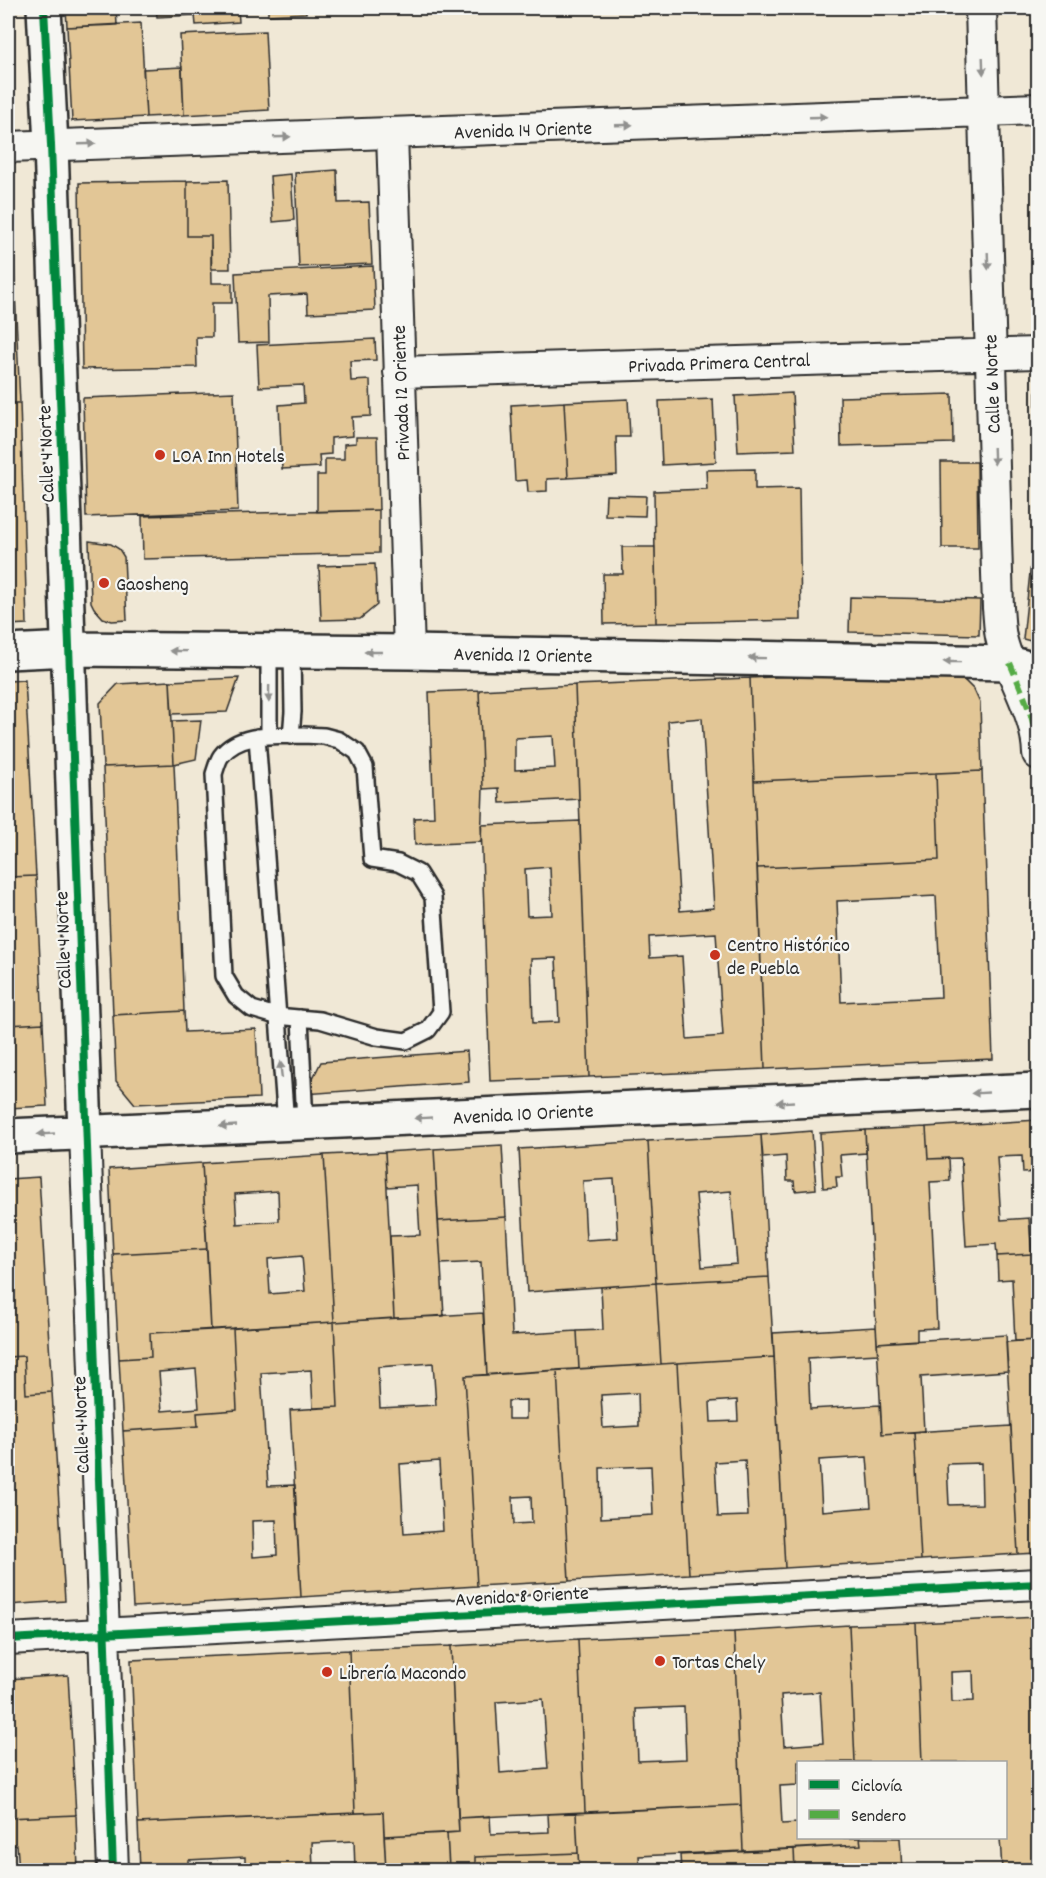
<svg xmlns="http://www.w3.org/2000/svg" width="1046" height="1878" font-family="Dekko,sans-serif">
<style>
.building{fill:#e2c696;stroke:#2b2b2b;stroke-width:1.5;fill-rule:evenodd}
.lines{fill:none;stroke-linecap:round;stroke-linejoin:round}
.lane-casing{stroke:#2b2b2b;stroke-width:20}
.street-casing{stroke:#2b2b2b;stroke-width:34}
.secondary-casing{stroke:#2b2b2b;stroke-width:38}
.lane{stroke:#f6f6f2;stroke-width:15}
.street{stroke:#f6f6f2;stroke-width:30}
.secondary{stroke:#f6f6f2;stroke-width:33}
.quiet{stroke:#54ab44;stroke-width:6;stroke-dasharray:12 6;stroke-linecap:butt}
.cycleway-casing{stroke:#f6f6f2;stroke-width:11}
.cycleway{stroke:#00873e;stroke-width:8}
.oneway{fill:#90908e}
.poi-dot{fill:#c8321e;stroke:#f6f6f2;stroke-width:2}
.labels{text-anchor:middle;stroke-width:4.5;stroke-linejoin:round;paint-order:stroke}
.street-label{font-size:20px;fill:#2b2b2b;stroke:#f6f6f2}
.poi-label{font-size:20px;fill:#2b2b2b;stroke:#f6f6f2;text-anchor:start}
</style>
<rect width="100%" height="100%" fill="#f0e8d6"/>
<filter id="ink" filterUnits="userSpaceOnUse"><feTurbulence type="fractalNoise" baseFrequency=".0167" numOctaves="2"/><feDisplacementMap in="SourceGraphic" scale="12" xChannelSelector="R" yChannelSelector="G"/><feConvolveMatrix kernelMatrix="1 2 1 2 8 2 1 2 1" color-interpolation-filters="sRGB"/></filter>
<g filter="url(#ink)">
<path class="building" d="M66,8H116L117,25L67,27Z
M156,8H238L239,22L196,25L195,15L157,17Z
M268,8H306V13L268,15Z
M141,23L146,117L72,121L67,27Z
M265,31L269,110L184,115L180,35Z
M182,67L184,115L146,117L143,69Z
M337,170L338,203L369,202L372,264L299,267L295,173Z
M291,174L294,220L273,222L270,176Z
M228,180L230,269H211V236H187V181Z
M187,181V236H211L212,283H232V303H212V337H196L197,367L82,369L79,183Z
M8,183H12L15,293H8Z
M373,266L375,310L308,313L307,294L268,296L269,342L238,343L235,273Z
M8,293H15L20,403H8Z
M375,339L376,360L350,361L351,381L370,380L371,416L352,417L353,436L331,438V454L319,455L320,467L282,469L279,405L304,403L303,385L259,387L257,345Z
M234,392L238,511L86,517L83,398Z
M792,393L795,450L738,452L735,396Z
M1036,393H1038V481H1036Z
M952,394L953,443L841,446L840,397Z
M628,399L630,437H616L617,475L568,478L564,402Z
M713,399L716,462L662,465L659,401Z
M564,402L568,478L547,479V491L528,492L527,480L515,481L511,405Z
M8,403H20L27,624L8,625Z
M356,437H377L379,510L317,512V475H325V459H344V444L356,443Z
M941,462H977L978,548H942Z
M755,469V489L799,488L801,620L656,623L654,491L707,489L706,470Z
M606,495L646,496L645,516L605,515Z
M1037,506H1038V643L1023,639Z
M379,510V553L143,559L142,516Z
M89,541L111,544L119,549L124,557L127,620L112,621L103,618L94,608L91,602Z
M622,547H655L656,623L604,624L603,574H623Z
M375,564L377,605L360,619L321,620L319,566Z
M850,597L980,600L979,635L849,632Z
M937,670L965,681L974,690L980,703L982,771L754,781L750,678Z
M239,678L227,712L172,714L170,681Z
M750,678L765,1069L589,1077L575,685ZM702,718L714,908L680,911L668,721ZM716,933L723,1036L687,1039L682,956L650,958L649,937Z
M25,680L36,876L8,877V681Z
M170,681L174,764L103,767L100,703L118,684Z
M575,685L579,799L500,803L499,788L483,789L479,690ZM553,736L555,768L515,770V738Z
M479,690L483,789L481,842L415,845L414,818L434,817L429,692Z
M201,720L196,759L174,764L172,721Z
M174,764L184,1011L113,1015L103,767Z
M982,771L993,1059L765,1069L757,868L939,860L936,773ZM936,896L941,997L841,1002L837,901Z
M936,773L939,860L757,868L754,781Z
M580,821L589,1077L490,1081L481,825ZM550,867L552,915L527,916L525,869ZM556,958L559,1022L533,1023L531,959Z
M36,876L43,1023L8,1025V877Z
M184,1011L185,1032L256,1029L259,1098L135,1104L116,1081L113,1015Z
M43,1023L47,1106L8,1108V1025Z
M467,1051L469,1082L305,1094L321,1062Z
M1038,1120V1172L1023,1173L1022,1156L997,1157L1001,1220L1029,1218L1032,1254L997,1256L996,1244L966,1246L961,1158L928,1159L926,1127Z
M926,1127L928,1159L949,1158L950,1181L930,1182L937,1328L917,1329V1340L877,1343L865,1130Z
M865,1130L866,1153L840,1155L842,1177H836L837,1187L823,1188L820,1133Z
M812,1131L816,1189L795,1191L794,1181H787L786,1156L763,1158L761,1135Z
M761,1135L769,1277L656,1283L648,1141ZM731,1191L737,1264L702,1267L696,1194Z
M648,1141L656,1283L527,1292L519,1149ZM614,1179L618,1238L586,1240L583,1181Z
M502,1145L506,1217L438,1221L434,1149Z
M434,1149L444,1316L394,1318L390,1236L420,1235L417,1185L387,1187L385,1152Z
M385,1152L394,1318L334,1322L324,1155Z
M324,1155L334,1322L211,1330L202,1163ZM278,1191L279,1221L237,1224L235,1194ZM302,1256L305,1291L270,1294L268,1259Z
M202,1163L207,1249L113,1254L109,1169Z
M39,1177L52,1392L26,1394L24,1356L8,1357V1179Z
M506,1217L512,1335L577,1331L579,1369L487,1375L481,1262L441,1264L438,1221Z
M207,1249L211,1330L150,1333L151,1357L119,1359L113,1254Z
M1032,1254H1038V1340L1015,1341L1012,1279L998,1280L997,1256Z
M769,1277L774,1357L661,1364L656,1283Z
M656,1283L661,1364L579,1369L577,1331L603,1330L601,1287Z
M483,1313L487,1375L465,1376L477,1586L301,1597L290,1410L338,1407L334,1322ZM433,1363L436,1405L380,1408L378,1367ZM439,1461L443,1531L404,1534L400,1464Z
M334,1322L338,1407L313,1408L311,1370L261,1373L268,1486L295,1485L301,1597L133,1607L123,1431L198,1426L197,1413L237,1410L233,1328ZM276,1520L277,1555L253,1557L252,1521Z
M876,1327L878,1354L808,1358L810,1409L880,1405L882,1434L914,1432L921,1560L785,1568L773,1333ZM867,1457L871,1507L822,1511L819,1460Z
M233,1328L237,1410L197,1413L198,1426L123,1431L119,1359L151,1357L150,1333ZM196,1369L199,1408L162,1411L159,1372Z
M1006,1335L1008,1371L921,1377L924,1431L882,1434L877,1343Z
M1038,1340V1553L1018,1554L1006,1342Z
M24,1356L26,1394L52,1392L65,1601L8,1605V1357Z
M774,1357L785,1568L689,1574L677,1363ZM737,1400L738,1421L711,1422L710,1402ZM745,1460L748,1516L718,1517L715,1462Z
M677,1363L689,1574L569,1581L557,1370ZM638,1393L639,1426L603,1428L601,1395ZM651,1466L653,1515L601,1518L600,1468Z
M557,1370L569,1581L477,1586L465,1376ZM526,1400V1419H508V1401ZM531,1496L532,1523L514,1524L513,1497Z
M1011,1426L1018,1554L921,1560L914,1432ZM981,1463L982,1504L949,1505L947,1464Z
M1038,1617V1870H1002L1000,1838H1006V1762H922L916,1623ZM973,1671L974,1701L952,1702L951,1672Z
M916,1623L922,1762H855L849,1625Z
M849,1625L855,1762H798V1785L780,1786L782,1824L798,1823V1838H860L861,1845L743,1851L734,1632ZM820,1692L823,1743L784,1746L781,1695Z
M734,1632L741,1805L585,1812L578,1639ZM684,1707L686,1759L638,1761L636,1709Z
M578,1639L585,1812L458,1818L451,1646ZM543,1699L548,1769L500,1773L496,1702Z
M451,1646L459,1832L384,1836L383,1812L355,1813L349,1650Z
M349,1650L355,1813L138,1823L131,1660Z
M68,1675L76,1815L8,1818V1679Z
M741,1805L743,1851L639,1856L640,1870H579L576,1813Z
M383,1812L386,1870H355L354,1841L312,1843L313,1870H245V1857L188,1860V1870H140L138,1823Z
M576,1813L578,1853L475,1857V1865L449,1867L447,1833L459,1832L458,1818L490,1816L491,1834L549,1832L548,1814Z
M76,1815L78,1870H19L17,1845L8,1846V1818Z
M447,1833L449,1870H386L384,1836Z
M860,1838H900L902,1870H795L794,1849L861,1845Z
M794,1849L795,1870H681L680,1855Z
M578,1853L579,1870H475V1857Z"/>
<g class="lines">
<defs>
<path id="lane" d="M303,735L324,736L339,740L357,752L365,767L372,859L398,863L418,873L433,897L441,1012L428,1030L406,1041L377,1037L320,1020L276,1016L252,1009L236,996L224,976L214,774C216,768 218,760 221,756C239,732 277,736 303,735Z
M269,736V652
M291,736L293,712L292,652
M257,737L286,1124
M300,1018L305,1123"/>
<path id="street" d="M981,8L998,608C999,617 999,627 1001,637C1010,677 1037,711 1038,754
M392,134L409,652
M8,147L1038,109
M399,372L1038,353
M85,1133L113,1870
M8,1639L1038,1584"/>
<path id="secondary" d="M44,8L51,145L85,1133
M8,652L69,649L409,652L1010,663L1038,671
M8,1136L1038,1090"/>
</defs>
<use href="#lane" class="lane-casing"/>
<use href="#street" class="street-casing"/>
<use href="#secondary" class="secondary-casing"/>
<use href="#lane" class="lane"/>
<use href="#street" class="street"/>
<use href="#secondary" class="secondary"/>
<path class="quiet" d="M1010,663C1022,692 1037,722 1038,754"/>
<defs>
<path id="cycleway" d="M44,8L51,145L113,1870
M8,1639L1038,1584"/>
</defs>
<use href="#cycleway" class="cycleway-casing"/>
<use href="#cycleway" class="cycleway"/>
</g>
<defs><path id="oneway-solid" d="M-6-.8H1V-3.2L6.5 0L1 3.2V.8H-6Z" transform="scale(1.5)"/></defs>
<g class="oneway">
<use href="#oneway-solid" transform="translate(983 66) rotate(88)"/>
<use href="#oneway-solid" transform="translate(818 117) rotate(-2)"/>
<use href="#oneway-solid" transform="translate(624 125) rotate(-2)"/>
<use href="#oneway-solid" transform="translate(282 137) rotate(-2)"/>
<use href="#oneway-solid" transform="translate(87 144) rotate(-2)"/>
<use href="#oneway-solid" transform="translate(988 261) rotate(88)"/>
<use href="#oneway-solid" transform="translate(994 456) rotate(88)"/>
<use href="#oneway-solid" transform="translate(178 651) rotate(-179)"/>
<use href="#oneway-solid" transform="translate(373 652) rotate(180)"/>
<use href="#oneway-solid" transform="translate(757 658) rotate(-179)"/>
<use href="#oneway-solid" transform="translate(952 662) rotate(-179)"/>
<use href="#oneway-solid" transform="translate(269 694) rotate(91)"/>
<use href="#oneway-solid" transform="translate(281 1070) rotate(-96)"/>
<use href="#oneway-solid" transform="translate(980 1093) rotate(177)"/>
<use href="#oneway-solid" transform="translate(785 1102) rotate(177)"/>
<use href="#oneway-solid" transform="translate(423 1118) rotate(177)"/>
<use href="#oneway-solid" transform="translate(228 1126) rotate(177)"/>
<use href="#oneway-solid" transform="translate(46 1134) rotate(177)"/>
</g>
</g>
<g class="poi-dot">
<circle cx="160" cy="455" r="6"/>
<circle cx="104" cy="583" r="6"/>
<circle cx="715" cy="955" r="6"/>
<circle cx="660" cy="1661" r="6"/>
<circle cx="327" cy="1672" r="6"/>
</g>
<g class="labels">
<g class="street-label">
<text transform="translate(523 129) rotate(-2)" y="7">Avenida 14 Oriente</text>
<text transform="translate(719 362) rotate(-2)" y="7">Privada Primera Central</text>
<text transform="translate(991 384) rotate(-92)" y="7">Calle 6 Norte</text>
<text transform="translate(400 393) rotate(-92)" y="7">Privada 12 Oriente</text>
<text transform="translate(45 454) rotate(-92)" y="7">Calle 4 Norte</text>
<text transform="translate(523 654) rotate(1)" y="7">Avenida 12 Oriente</text>
<text transform="translate(62 940) rotate(-92)" y="7">Calle 4 Norte</text>
<text transform="translate(523 1113) rotate(-3)" y="7">Avenida 10 Oriente</text>
<text transform="translate(80 1425) rotate(-92)" y="7">Calle 4 Norte</text>
<text transform="translate(522 1595) rotate(-3)" y="7">Avenida 8 Oriente</text>
</g>
<g class="poi-label">
<text x="172" y="462">LOA Inn Hotels</text>
<text x="116" y="590">Gaosheng</text>
<text x="727" y="951">Centro Histórico<tspan x="727" dy="23">de Puebla</tspan></text>
<text x="672" y="1668">Tortas Chely</text>
<text x="339" y="1679">Librería Macondo</text>
</g>
</g>
<rect width="1046" height="1878" fill="none" stroke="#f6f6f2" stroke-width="30"/>
<rect x="15" y="15" width="1016" height="1848" fill="none" stroke="#2b2b2b" stroke-width="2" filter="url(#ink)"/>
<rect x="797" y="1761" width="210" height="78" fill="#f6f6f2" stroke="#a5a5a2" stroke-width="1.5"/>
<rect x="809" y="1780" width="30" height="9" fill="#00873e" stroke="#a5a5a2" stroke-width="1.5"/>
<text x="851" y="1791" font-size="18" fill="#2b2b2b">Ciclovía</text>
<rect x="809" y="1810" width="30" height="9" fill="#54ab44" stroke="#a5a5a2" stroke-width="1.5"/>
<text x="851" y="1821" font-size="18" fill="#2b2b2b">Sendero</text>
</svg>
